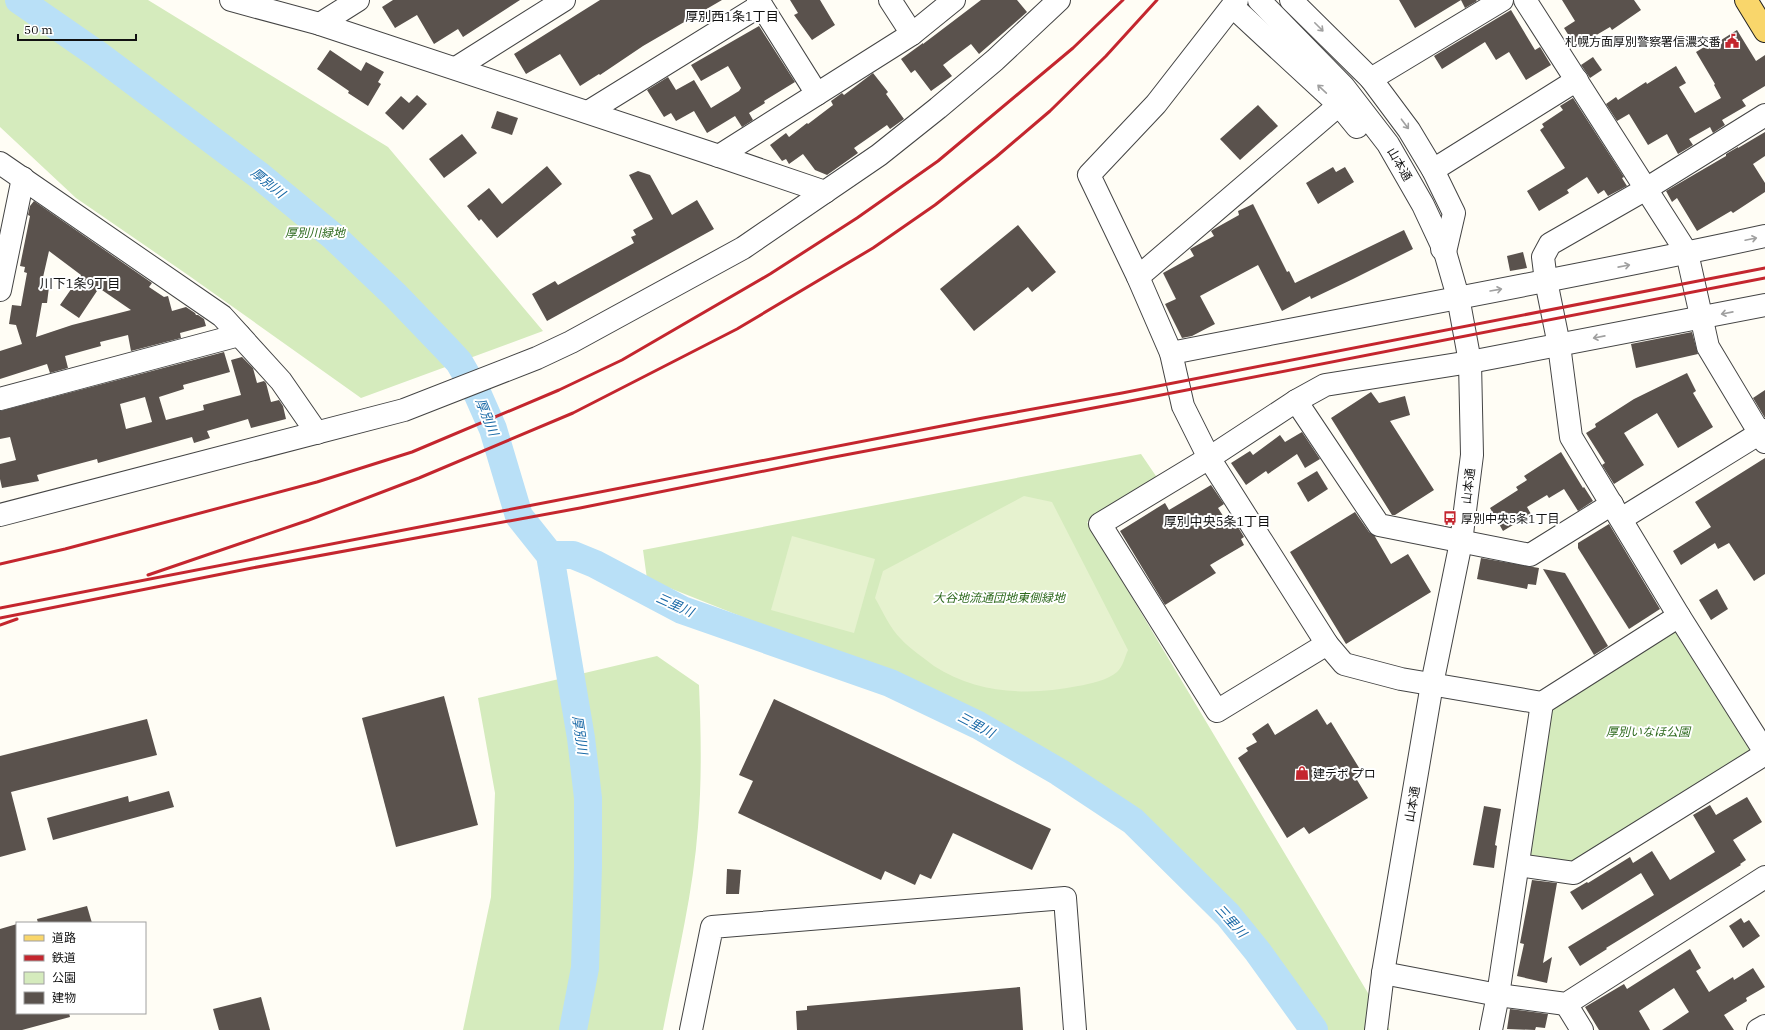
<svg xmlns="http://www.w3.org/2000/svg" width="1765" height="1030" font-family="'IBM Plex Serif','Noto Sans JP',serif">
<rect width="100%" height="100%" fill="#fffdf5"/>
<!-- green -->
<g fill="#d5ebbd">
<polygon points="0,0 148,0 388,147 543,331 361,398 188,275 76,198 0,127"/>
<polygon points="1141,454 1158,479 1087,522 1390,1030 1317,1030 1224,897 1143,816 1053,753 957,702 647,579 643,550"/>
<polygon points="1672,627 1751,751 1577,863 1531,855 1548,709"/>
<path d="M 657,656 L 699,685 C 701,732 702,780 698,827 C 693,895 676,963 663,1030 L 463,1030 L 491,897 L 495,793 L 478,698 Z"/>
</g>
<!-- pitch -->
<g fill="#e6f2cf">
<path d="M 1024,496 L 1052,502 L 1128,650 C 1125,656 1123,667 1117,672 C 1108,680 1090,684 1078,686 C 1030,696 977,694 934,666 C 924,658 910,649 901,639 C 890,628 883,612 875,598 L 883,571 Z"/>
<polygon points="792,536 875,559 854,633 771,610"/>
</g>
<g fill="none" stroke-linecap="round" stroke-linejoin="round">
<!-- river -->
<g stroke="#b9e0f7" stroke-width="28">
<polyline points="19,0 97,54 260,176 334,237 396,296 446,348 459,362 478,395 493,429 519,516 550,555 581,738 588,798 588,866 585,968 573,1030"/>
<polyline points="550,555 573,555 595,564 682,610 890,683 978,725 1059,772 1133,821 1228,915 1258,952 1314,1030"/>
</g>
</g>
<!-- building -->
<g fill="#5a524d" fill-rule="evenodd">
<polygon points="393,0 520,0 463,37 458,29 434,44 417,15 395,28 382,7"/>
<polygon points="600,0 722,0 643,46 600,75 599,74 580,86 560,54 526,74 514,54"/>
<polygon points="790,0 820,0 835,25 812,40 794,15 798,13"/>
<polygon points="981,0 1017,0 1027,12 979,54 971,44 943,65 952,76 931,91 915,70 911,73 901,59 923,43 923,44"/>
<polygon points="1399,0 1476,0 1477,1 1465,8 1461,0 1415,28"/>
<polygon points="1562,0 1634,0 1641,10 1612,30 1610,27 1576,47 1564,28 1575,21"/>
<polygon points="1511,10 1535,50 1540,47 1551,65 1526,80 1509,52 1496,60 1485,42 1442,69 1434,56"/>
<polygon points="759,26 795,82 764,101 765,103 749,113 753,120 742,127 735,116 707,133 694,111 676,121 671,113 664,117 647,90 668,77 676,90 694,80 711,108 739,91 741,88 728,66 701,81 691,65"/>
<polygon points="1737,30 1756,61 1765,55 1765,86 1742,100 1746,106 1722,120 1725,125 1713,133 1710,127 1689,139 1693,145 1678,154 1667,134 1648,145 1629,114 1617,121 1606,104 1616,97 1618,100 1646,82 1647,84 1676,66 1686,83 1679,87 1695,113 1721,98 1714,85 1715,84 1696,52 1716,40 1718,42"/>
<polygon points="330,50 361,71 366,62 384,72 378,82 381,84 368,106 348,93 349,91 317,69"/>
<polygon points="1593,57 1602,70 1590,78 1581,65"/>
<polygon points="873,73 888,92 886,94 904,119 890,129 887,125 854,148 858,153 827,175 815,170 803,154 789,164 786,159 782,161 770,145 786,133 789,137 807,123 808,124 833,105 831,101 842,93 844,95"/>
<polygon points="417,95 427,104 403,130 385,113 401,96 409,103"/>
<polygon points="1573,98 1624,177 1622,178 1627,186 1608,196 1604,190 1598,194 1587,177 1567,190 1569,193 1539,211 1527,191 1565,168 1540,130 1544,127 1542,124 1563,110 1560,106"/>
<polygon points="1258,105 1278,126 1240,160 1220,139"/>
<polygon points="497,111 518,118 512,135 491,128"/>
<polygon points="1765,132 1765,156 1753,164 1765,183 1765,192 1733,213 1731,211 1697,231 1677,198 1672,202 1666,191 1726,156 1726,154 1738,147 1738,148"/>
<polygon points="462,134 477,153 444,178 429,159"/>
<polygon points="547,166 562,184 497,238 481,219 479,221 467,206 489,188 502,204"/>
<polygon points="1333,167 1336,172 1345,167 1354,182 1318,204 1306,183"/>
<polygon points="638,171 650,175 672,215 697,200 714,229 547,321 532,294 555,281 558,285 634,243 631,237 636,235 633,230 653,219 629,175"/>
<path d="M 34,201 L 152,283 L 149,287 L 164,297 L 168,296 L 172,311 L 186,307 L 195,313 L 196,315 L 198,315 L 204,319 L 206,326 L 180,333 L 181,338 L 131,351 L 128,335 L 100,342 L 101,346 L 65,356 L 68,368 L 50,373 L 47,364 L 0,379 L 0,351 L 22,344 L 16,325 L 9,324 L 12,305 L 21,306 L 27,273 L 24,272 L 25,267 L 20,266 L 30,216 L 28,215 L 30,206 ZM 49,251 L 81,275 L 60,305 L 79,318 L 99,288 L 131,310 L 72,325 L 36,337 L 42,303 L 47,303 L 49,287 L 41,286 Z"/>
<polygon points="1253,204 1287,272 1289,271 1295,283 1404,230 1413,249 1353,279 1311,299 1310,296 1282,311 1258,265 1200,296 1215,324 1192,336 1182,338 1165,304 1176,299 1163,273 1194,256 1190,249 1214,236 1211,231 1214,229 1239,215 1238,211"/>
<polygon points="1018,225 1056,272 1032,292 1028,287 974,331 940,289"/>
<polygon points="1523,252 1527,268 1510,271 1507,256"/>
<polygon points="1692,332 1698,354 1636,368 1631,344"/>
<path d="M 224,352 L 230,372 L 183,385 L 184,389 L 159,397 L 166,420 L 204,410 L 203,405 L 241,395 L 231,360 L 242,357 L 253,368 L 257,383 L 264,381 L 266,383 L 271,402 L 279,400 L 283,406 L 286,419 L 251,428 L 248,419 L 207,431 L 210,438 L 194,443 L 192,437 L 98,463 L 97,459 L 37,475 L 39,481 L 2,488 L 0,479 L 0,464 L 16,460 L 10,437 L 0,439 L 0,411 ZM 145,397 L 152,422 L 126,429 L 120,404 Z"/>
<polygon points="1687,373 1696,391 1693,393 1713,427 1678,448 1657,413 1624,433 1644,465 1614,484 1602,465 1605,463 1586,433 1596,427 1595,424 1634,399"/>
<polygon points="1765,390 1765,418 1753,398"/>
<polygon points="1371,392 1379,403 1405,396 1410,415 1390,421 1434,490 1395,515 1392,515 1331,418"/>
<polygon points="1302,432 1320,459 1305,468 1297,454 1268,474 1266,471 1246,485 1231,463 1250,451 1253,455 1280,435 1285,442"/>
<polygon points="1561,452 1583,488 1584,487 1593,501 1578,511 1564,489 1549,498 1547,495 1527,507 1531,514 1503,531 1490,508 1518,490 1516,487 1527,480 1524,476"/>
<polygon points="1765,458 1765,574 1754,581 1729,543 1718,549 1715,543 1681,565 1673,551 1711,527 1695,502"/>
<polygon points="1317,471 1328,489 1308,502 1297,483"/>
<polygon points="1211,485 1224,504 1218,508 1229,525 1235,522 1244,537 1241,539 1244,545 1210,565 1216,573 1165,605 1120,531 1165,503 1169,510"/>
<polygon points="1355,512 1369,532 1374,535 1391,564 1408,554 1431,592 1346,644 1290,552"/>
<polygon points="1609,524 1660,609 1629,629 1578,548 1578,543"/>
<polygon points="1481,558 1539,568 1536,585 1528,584 1527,589 1477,579"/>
<polygon points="1543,569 1565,573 1608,646 1594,655"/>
<polygon points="1717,589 1728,609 1711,620 1699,600"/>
<polygon points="444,696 478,825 396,847 362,718"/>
<polygon points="774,699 1051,829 1032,870 953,833 931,879 920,874 915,885 885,871 881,880 738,813 753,781 739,775"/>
<polygon points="1317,709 1327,725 1331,722 1361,771 1354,775 1368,798 1309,834 1304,827 1287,838 1238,758 1248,751 1246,748 1257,742 1252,734 1268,723 1275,735"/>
<polygon points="147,719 157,755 11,792 26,850 0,857 0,756"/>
<polygon points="169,791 174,807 53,840 47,818 128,796 129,802"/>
<polygon points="1747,797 1762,822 1733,840 1746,860 1740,864 1741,865 1606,948 1607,949 1580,966 1568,947 1654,895 1641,873 1582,910 1570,892 1587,882 1588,883 1630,857 1633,863 1652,851 1670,880 1715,852 1693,815 1710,805 1716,815"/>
<polygon points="1484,806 1501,809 1495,845 1497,846 1494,868 1473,865"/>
<polygon points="727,869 741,870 739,894 726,894"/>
<polygon points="1532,880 1557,883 1543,963 1552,957 1547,983 1517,976 1524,944 1520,943"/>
<polygon points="87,906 92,923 38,923 37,919"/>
<polygon points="1741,918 1744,923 1749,920 1760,936 1743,948 1729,926"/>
<polygon points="17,924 17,1013 69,1013 70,1017 22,1030 0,1030 0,929"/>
<polygon points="1690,949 1701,968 1696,971 1709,992 1733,977 1734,980 1753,968 1765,987 1746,998 1747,1001 1724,1015 1734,1030 1662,1030 1689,1012 1674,988 1639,1011 1650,1030 1599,1030 1585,1007 1624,984 1627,989"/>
<polygon points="1020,987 1023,1030 797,1030 796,1011 807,1010 807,1006"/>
<polygon points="261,997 270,1030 219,1030 213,1009"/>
<polygon points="1510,1009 1548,1014 1545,1028 1536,1027 1535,1030 1507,1029"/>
</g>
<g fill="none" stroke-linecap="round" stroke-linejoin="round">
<defs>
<g id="minor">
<polyline points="231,0 320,24 719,156 825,192"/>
<polyline points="758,0 817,94"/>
<polyline points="890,0 912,34"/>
<polyline points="1237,0 1156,104 1089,175 1138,277 1171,353 1183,406 1209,458 1327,644 1344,664 1401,679 1542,703 1679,616"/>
<polyline points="1259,0 1344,87 1388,144 1423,205 1445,252 1458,297 1470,362 1472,455 1461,542 1432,684 1383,973 1376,1030"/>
<polyline points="1291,0 1371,79 1409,130 1433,170 1454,213 1445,252 1442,249"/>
<polyline points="1525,0 1687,253 1708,347 1765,442"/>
<polyline points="1233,7 1339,105 1357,127"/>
<polyline points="320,24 358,0"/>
<polyline points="456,68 564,0"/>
<polyline points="1371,79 1502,0"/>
<polyline points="588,112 761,5"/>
<polyline points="1765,115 1646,189 1550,244 1543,257 1546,281 1559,345 1571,437 1679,616 1765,752"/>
<polyline points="719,156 912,34 954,0"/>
<polyline points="0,163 222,316 281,381 317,433"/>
<polyline points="1433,170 1577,80"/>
<polyline points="1138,277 1339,105"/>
<polyline points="0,290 23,178"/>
<path d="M 1171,353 C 1369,314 1568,279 1765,236"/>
<polyline points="0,399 239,335"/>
<polyline points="1296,401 1379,525 1530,555 1612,504"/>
<polyline points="0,515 404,410 537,358 571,342 743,248 879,155 938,108 995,60 1059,0"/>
<polyline points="1621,519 1765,430"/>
<polyline points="1327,644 1217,711 1100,524 1209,458 1296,401 1325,385 1470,362 1765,305"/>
<polyline points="1518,865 1574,873 1765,754"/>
<polyline points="1383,973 1498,995 1566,1004 1765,877"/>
<polyline points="1566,1004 1582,1030"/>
<polyline points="691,1030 712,927 1065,898 1075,1030"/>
<polyline points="1491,1030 1498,995 1542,703"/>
<polyline points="1758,1030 1765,1026"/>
</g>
<polyline id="major" points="1746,0 1765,31"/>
</defs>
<!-- minor casing -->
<use href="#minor" stroke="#444" stroke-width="24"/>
<!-- major casing -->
<use href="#major" stroke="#222" stroke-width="24"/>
<!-- minor -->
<use href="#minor" stroke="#fff" stroke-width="22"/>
<!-- major -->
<use href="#major" stroke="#f9d66b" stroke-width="22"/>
<!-- rail -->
<g stroke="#c4262e" stroke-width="3">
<polyline points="0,564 65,549 317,482 412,452 559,390 622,360 770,274 857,218 938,161 1073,48 1123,0"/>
<polyline points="148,575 309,520 419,478 573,413 737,329 873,248 935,205 996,157 1050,111 1106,56 1157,0"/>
<polyline points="0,608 983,418 1122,393 1765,268"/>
<polyline points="0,618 252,568 580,508 829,458 1125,402 1765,278"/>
<polyline points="0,625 17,619"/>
</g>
</g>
<!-- one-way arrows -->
<defs><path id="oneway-shaft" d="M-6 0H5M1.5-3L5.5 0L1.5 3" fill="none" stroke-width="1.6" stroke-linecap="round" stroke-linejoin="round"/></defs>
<g stroke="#a0a0a0">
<use href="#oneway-shaft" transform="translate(1319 27) rotate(45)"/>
<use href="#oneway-shaft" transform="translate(1322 89) rotate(-137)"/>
<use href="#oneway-shaft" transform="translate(1405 124) rotate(53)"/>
<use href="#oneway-shaft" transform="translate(1751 239) rotate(-12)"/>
<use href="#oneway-shaft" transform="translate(1624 266) rotate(-11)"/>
<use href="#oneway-shaft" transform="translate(1496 290) rotate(-10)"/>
<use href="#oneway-shaft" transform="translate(1727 313) rotate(169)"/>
<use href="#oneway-shaft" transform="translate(1599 337) rotate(169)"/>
</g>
<!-- icons -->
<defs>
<symbol id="civic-bare" viewBox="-9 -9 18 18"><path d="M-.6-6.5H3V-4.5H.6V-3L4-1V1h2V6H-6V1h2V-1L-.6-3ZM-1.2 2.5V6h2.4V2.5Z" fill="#c4262e" stroke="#fff" stroke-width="2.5" paint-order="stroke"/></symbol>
<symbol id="bus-bare" viewBox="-9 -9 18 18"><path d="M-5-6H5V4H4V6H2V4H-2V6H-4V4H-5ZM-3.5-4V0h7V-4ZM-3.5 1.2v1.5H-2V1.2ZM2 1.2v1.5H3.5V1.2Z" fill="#c4262e" stroke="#fff" stroke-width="2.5" paint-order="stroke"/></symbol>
<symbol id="shop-bare" viewBox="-9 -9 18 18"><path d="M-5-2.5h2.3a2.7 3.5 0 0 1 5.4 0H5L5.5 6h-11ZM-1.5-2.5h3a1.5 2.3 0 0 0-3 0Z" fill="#c4262e" stroke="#fff" stroke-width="2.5" paint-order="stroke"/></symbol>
</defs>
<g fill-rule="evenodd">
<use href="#civic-bare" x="1722" y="31" width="20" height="20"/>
<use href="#bus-bare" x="1440" y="508" width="20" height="20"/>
<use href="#shop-bare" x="1292" y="763" width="20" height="20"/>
</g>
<g text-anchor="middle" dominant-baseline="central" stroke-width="4" stroke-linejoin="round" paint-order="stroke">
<!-- poi labels -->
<g font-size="12" fill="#111" stroke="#fff" text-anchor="start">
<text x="1721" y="41" text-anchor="end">札幌方面厚別警察署信濃交番</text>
<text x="1461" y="518">厚別中央5条1丁目</text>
<text x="1313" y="773">建デポ プロ</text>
</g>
<!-- street labels -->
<g font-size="12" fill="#111" stroke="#fff">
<text transform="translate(1400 164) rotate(60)">山本通</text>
<text transform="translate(1468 486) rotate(-83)">山本通</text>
<text transform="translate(1412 804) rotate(-80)">山本通</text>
</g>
<!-- park labels -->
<g font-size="12" font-style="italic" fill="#2f6b1f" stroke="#fff">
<text x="315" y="232">厚別川緑地</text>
<text x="999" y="597">大谷地流通団地東側緑地</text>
<text x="1648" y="731">厚別いなほ公園</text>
</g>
<!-- neighbourhood labels -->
<g font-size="13" fill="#111" stroke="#fff">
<text x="732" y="16">厚別西1条1丁目</text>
<text x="80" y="283">川下1条9丁目</text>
<text x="1217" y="521">厚別中央5条1丁目</text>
</g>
<!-- water labels -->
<g font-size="13" font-style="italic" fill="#1768a6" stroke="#fff">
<text transform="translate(268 183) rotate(39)">厚別川</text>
<text transform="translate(487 417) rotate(68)">厚別川</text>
<text transform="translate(675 605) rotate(24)">三里川</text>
<text transform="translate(976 725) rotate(28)">三里川</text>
<text transform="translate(580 735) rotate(82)">厚別川</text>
<text transform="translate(1231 921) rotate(48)">三里川</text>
</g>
</g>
<!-- legend -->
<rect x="16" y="922" width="130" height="92" fill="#ffffff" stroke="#a0a0a0"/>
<rect x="24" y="935" width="20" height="6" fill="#f9d66b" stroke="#a0a0a0"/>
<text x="52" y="942" font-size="12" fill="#111111">道路</text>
<rect x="24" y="955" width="20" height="6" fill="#c4262e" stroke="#a0a0a0"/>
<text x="52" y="962" font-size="12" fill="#111111">鉄道</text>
<rect x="24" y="972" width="20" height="12" fill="#d5ebbd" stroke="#a0a0a0"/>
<text x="52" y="982" font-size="12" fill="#111111">公園</text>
<rect x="24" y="992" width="20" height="12" fill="#5a524d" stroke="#a0a0a0"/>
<text x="52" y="1002" font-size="12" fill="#111111">建物</text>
<!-- scale -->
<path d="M18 34v6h118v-6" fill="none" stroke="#111111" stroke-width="2"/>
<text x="24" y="34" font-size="12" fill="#111111" stroke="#ffffff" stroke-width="3" paint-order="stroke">50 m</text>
</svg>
